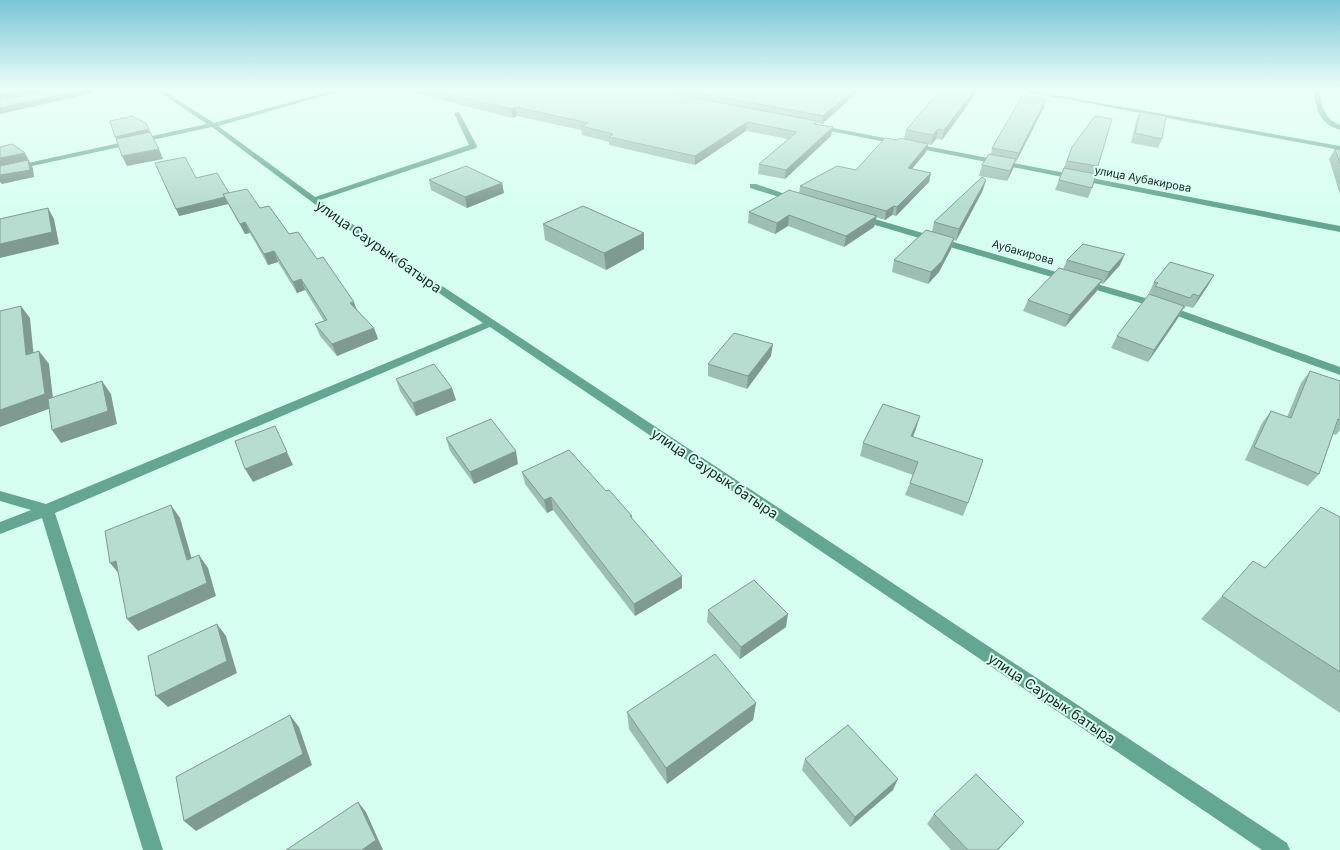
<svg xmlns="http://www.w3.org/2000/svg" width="1340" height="850" font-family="Inter,sans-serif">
<rect width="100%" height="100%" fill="#d7fff1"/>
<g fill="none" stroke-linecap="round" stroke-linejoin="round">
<!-- street -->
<g fill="#63a792" fill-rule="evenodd">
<polygon points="153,88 159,88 214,123 341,88 349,88 348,89 218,126 315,197 469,145 454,113 459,112 477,146 476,148 320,200 386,249 1287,843 1290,850 1262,850 490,327 55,513 163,850 143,850 42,518 0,534 0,522 31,510 0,501 0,491 46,504 483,323 380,253 212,127 0,173 0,169 207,124"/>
<polygon points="1006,88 1017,88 1340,146 1340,150"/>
<path d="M 1313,88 L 1319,88 C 1322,105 1323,118 1340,125 L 1340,130 C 1318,123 1316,108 1313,88 Z"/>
<polygon points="817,125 1340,226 1340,232 815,128 815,126"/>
<polygon points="750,184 756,184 800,199 793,201 750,188"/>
<polygon points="861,215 1152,300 1340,367 1340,375 1144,304 858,220 857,218"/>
</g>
</g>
<!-- wall -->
<g fill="#9dbeb2">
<polygon points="410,88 863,88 822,124 817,123 816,124 831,136 785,179 758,174 759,164 788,139 746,131 695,165 609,145 609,142 582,135 581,130 517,116 513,118 411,92"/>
<polygon points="977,92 942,140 936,139 931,145 927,144 926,152 912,169 931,173 929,182 896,216 892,215 885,220 876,217 874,227 844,247 788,226 775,234 748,223 749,212 799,193 800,186 856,170 898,140 904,139 906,130"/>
<polygon points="1044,107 1016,162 1015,161 1013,169 1007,181 979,176 982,165 991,154 992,148"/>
<polygon points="1140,112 1162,139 1158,148 1131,143 1136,121"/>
<polygon points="1072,147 1098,166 1095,174 1092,188 1088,198 1055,190"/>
<polygon points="1335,149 1340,150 1340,194 1329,159"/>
<polygon points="196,178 260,208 317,259 358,311 374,328 378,339 337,356 320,336 315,324 324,321 305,290 297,293 278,262 268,265 250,233 245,234 228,204 179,216"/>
<polygon points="429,180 502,183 504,193 467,208 431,190"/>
<polygon points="983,190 956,241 954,240 951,249 939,272 928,284 892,272 894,260 932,232 934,222"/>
<polygon points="543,224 644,233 644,249 606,270 545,240"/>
<polygon points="1067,260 1120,265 1103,284 1100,283 1096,292 1065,327 1023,311 1028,300 1063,269"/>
<polygon points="1214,275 1207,287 1193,308 1186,306 1184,309 1183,309 1178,318 1148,362 1111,348 1117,336 1151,295 1149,293 1154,282"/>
<polygon points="771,356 747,389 708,376 708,364"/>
<polygon points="1310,371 1340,381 1340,430 1336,435 1333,434 1319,474 1308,486 1245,460 1262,423 1271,411 1287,417 1301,383"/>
<polygon points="396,379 456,400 416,416 400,391"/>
<polygon points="916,429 913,437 968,503 963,516 905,495 913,475 860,456 863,443"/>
<polygon points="446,438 518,464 474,484 450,451"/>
<polygon points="522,472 606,491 632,516 632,518 682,588 635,616 553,510 547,513 525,484"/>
<polygon points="1340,517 1340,713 1201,619 1222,596"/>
<polygon points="708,610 786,627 740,659 707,622"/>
<polygon points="756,703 753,720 667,784 629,729 627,712"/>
<polygon points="805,759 893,790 850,827 802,770"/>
<polygon points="934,814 1015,832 998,850 951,850 927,824"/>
</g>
<!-- shaded-wall -->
<g fill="#7f9b91">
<polygon points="28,88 59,88 0,99 0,93"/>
<polygon points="88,88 90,88 93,93 0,114 0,108"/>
<polygon points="855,88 863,88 822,124 823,116"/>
<polygon points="976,88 978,88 977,92 942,140 944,130"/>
<polygon points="1046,99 1044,107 1016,162 1019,153"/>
<polygon points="516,107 517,116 513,118 511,109"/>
<polygon points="747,122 746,131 695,165 695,156"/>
<polygon points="833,127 831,136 785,179 786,170"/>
<polygon points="149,129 151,134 118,141 115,137"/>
<polygon points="938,129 936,139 931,145 933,135"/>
<polygon points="928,144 926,152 906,176 908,168"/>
<polygon points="159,149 163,159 127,166 122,156"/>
<polygon points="25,153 33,168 34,177 2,184 0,182 0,158"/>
<polygon points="1016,159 1013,169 1007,181 1010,171"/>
<polygon points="931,173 929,182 896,216 897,207"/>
<polygon points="986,180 983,190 956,241 959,229"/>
<polygon points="502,183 504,193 467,208 465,197"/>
<polygon points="225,197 228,204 179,216 176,209"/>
<polygon points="894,206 892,215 885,220 886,211"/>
<polygon points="48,208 54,219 59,244 0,258 0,244"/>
<polygon points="789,215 788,226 775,234 777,223"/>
<polygon points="877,216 874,227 844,247 846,236"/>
<polygon points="245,222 250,233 245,234 240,224"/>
<polygon points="644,233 644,249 606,270 604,253"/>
<polygon points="954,238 951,249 939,272 928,284 931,272"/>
<polygon points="274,251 278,262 268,265 264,254"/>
<polygon points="1125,254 1120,265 1103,284 1109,272"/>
<polygon points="1214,275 1207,287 1193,308 1199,296"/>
<polygon points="301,279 305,290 297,293 293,282"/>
<polygon points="1102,280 1096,292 1065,327 1070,315"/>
<polygon points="354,302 358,313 350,303"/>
<polygon points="21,306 30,318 35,368 26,355"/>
<polygon points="1184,306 1178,318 1148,362 1154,350"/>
<polygon points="374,328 378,339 337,356 332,344"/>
<polygon points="773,344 771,356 747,389 748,376"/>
<polygon points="39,351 49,364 54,407 0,427 0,410"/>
<polygon points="102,381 111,394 117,424 61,443 52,430"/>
<polygon points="452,388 456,400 416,416 413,403"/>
<polygon points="920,416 916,429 907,449 911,436"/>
<polygon points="275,426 293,465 253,482 245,469"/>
<polygon points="516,451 518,464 474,484 470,472"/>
<polygon points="551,497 553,510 547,513 544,500"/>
<polygon points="171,505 180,518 196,573 187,560"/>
<polygon points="199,555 208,568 216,596 138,631 127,619"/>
<polygon points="116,561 121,576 110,563"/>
<polygon points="682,576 682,588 635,616 634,604"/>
<polygon points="788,614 786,627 740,659 741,647"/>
<polygon points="217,624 226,636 237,673 168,707 156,696"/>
<polygon points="756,703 753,720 667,784 666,768"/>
<polygon points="290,715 299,727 312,765 196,831 184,821"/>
<polygon points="898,779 893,790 850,827 855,817"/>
<polygon points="358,802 366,812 383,850 362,850"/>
<polygon points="1024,822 998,850 997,850"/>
</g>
<!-- building -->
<g fill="#b6ddcf" stroke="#7f9b91">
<polygon points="0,88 28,88 0,93"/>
<polygon points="59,88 88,88 0,108 0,100"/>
<polygon points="422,88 642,88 817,121 814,124 833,127 786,170 759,164 797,132 747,122 695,156 609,137 613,134 581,126 588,123 516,107 511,109"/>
<polygon points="673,88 855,88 823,116"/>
<polygon points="942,88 976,88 944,130 938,129 933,135 906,130"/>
<polygon points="1023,95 1046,99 1019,153 992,148"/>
<polygon points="1140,112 1166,116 1162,139 1135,133"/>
<polygon points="132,116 146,123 149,129 115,137 110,121"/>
<polygon points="1095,116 1112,119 1098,166 1067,161 1072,147"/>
<polygon points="150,132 159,149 122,156 116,139"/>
<polygon points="885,138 898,140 900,138 928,144 908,168 931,173 897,207 894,206 886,211 800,186 837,166 856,170"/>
<polygon points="12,144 25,153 0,158 0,147"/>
<polygon points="1335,149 1340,150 1340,164"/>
<polygon points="989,154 1016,159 1010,171 982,165"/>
<polygon points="185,157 196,178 217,173 229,193 223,194 225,197 176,209 155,163"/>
<polygon points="28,160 30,170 0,175 0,166"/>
<polygon points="466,166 502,183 465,197 429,180"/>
<polygon points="1064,168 1096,174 1092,188 1059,180"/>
<polygon points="982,177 986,180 959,229 934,222"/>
<polygon points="247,189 260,208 269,206 289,234 298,232 317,259 323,257 354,302 350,303 374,328 332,344 315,324 327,320 301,279 293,282 274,251 264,254 245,222 240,224 223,194"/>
<polygon points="789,190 877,216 846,236 789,215 777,223 749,212"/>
<polygon points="583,206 644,233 604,253 543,224"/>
<polygon points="48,208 52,232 0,244 0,219"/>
<polygon points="926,230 954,238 942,261 931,272 894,260"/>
<polygon points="1083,244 1125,254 1109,272 1067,260"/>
<polygon points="1170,262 1214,275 1199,296 1193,294 1190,298 1155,286 1158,283 1154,282"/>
<polygon points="1059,268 1102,280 1070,315 1028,300"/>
<polygon points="1149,294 1184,306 1154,350 1117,336"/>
<polygon points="21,306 26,355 39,351 45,394 0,410 0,311"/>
<polygon points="734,333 773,344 748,376 708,364"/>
<polygon points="434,364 452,388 413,403 396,379"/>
<polygon points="1310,371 1340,381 1340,420 1338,419 1319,474 1254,447 1271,411 1291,418"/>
<polygon points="102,381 108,411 52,430 48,399"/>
<polygon points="883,404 920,416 911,436 983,460 968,503 910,483 918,462 863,443"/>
<polygon points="491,419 516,451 470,472 446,438"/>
<polygon points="275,426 287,452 245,469 235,441"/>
<polygon points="569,450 606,491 609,490 632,516 630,516 682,576 634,604 551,497 544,500 522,472"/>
<polygon points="171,505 187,560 199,555 207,583 127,619 116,561 110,563 105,531"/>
<polygon points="1321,507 1340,517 1340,672 1222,596 1253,561 1265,568"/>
<polygon points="754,580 788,614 741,647 708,610"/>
<polygon points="217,624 227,661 156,696 148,656"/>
<polygon points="715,654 756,703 666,768 627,712"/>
<polygon points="290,715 303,754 184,821 176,777"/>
<polygon points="848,725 898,779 855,817 805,759"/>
<polygon points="976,774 1024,822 997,850 968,850 934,814"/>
<polygon points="358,802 376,840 362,850 286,850"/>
</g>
<!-- sky -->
<linearGradient id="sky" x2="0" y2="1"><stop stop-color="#79c5d8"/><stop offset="0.43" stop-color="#edfff9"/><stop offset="1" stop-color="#edfff9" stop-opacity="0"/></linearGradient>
<rect width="1340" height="207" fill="url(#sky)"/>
<g text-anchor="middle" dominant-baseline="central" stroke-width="4" stroke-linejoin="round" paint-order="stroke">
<!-- far-street labels -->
<g font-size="11" fill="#1a2a25" stroke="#d7fff1">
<text transform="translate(1143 179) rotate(11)">улица Аубакирова</text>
<text transform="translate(1023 252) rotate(16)">Аубакирова</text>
</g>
<!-- street labels -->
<g font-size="14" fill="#1a2a25" stroke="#d7fff1">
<text transform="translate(379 246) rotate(35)">улица Саурык батыра</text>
<text transform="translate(715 473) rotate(34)">улица Саурык батыра</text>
<text transform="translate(1052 698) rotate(34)">улица Саурык батыра</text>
</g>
</g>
</svg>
